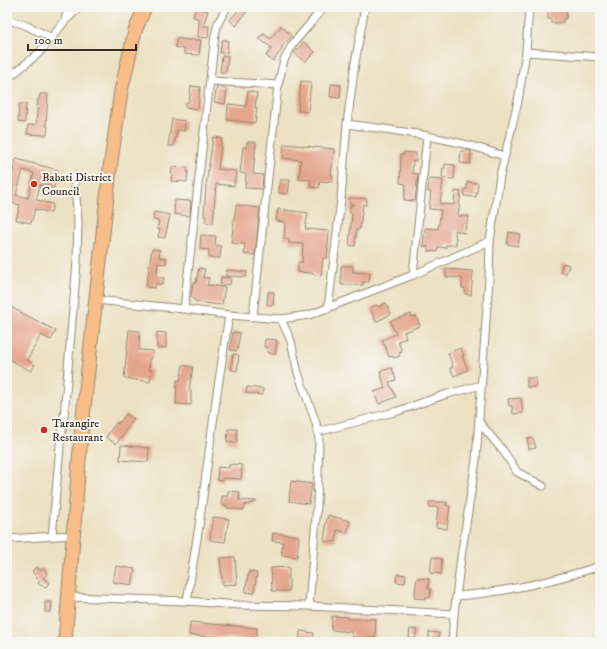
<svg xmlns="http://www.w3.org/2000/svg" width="607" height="649" font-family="'IM FELL DW Pica',serif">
<rect width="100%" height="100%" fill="#f6f6f2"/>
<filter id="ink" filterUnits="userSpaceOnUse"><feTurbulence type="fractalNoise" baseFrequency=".025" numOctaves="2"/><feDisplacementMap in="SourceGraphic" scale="8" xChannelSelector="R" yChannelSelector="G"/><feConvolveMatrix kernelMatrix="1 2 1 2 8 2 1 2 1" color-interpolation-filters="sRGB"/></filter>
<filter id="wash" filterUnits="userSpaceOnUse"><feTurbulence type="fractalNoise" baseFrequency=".012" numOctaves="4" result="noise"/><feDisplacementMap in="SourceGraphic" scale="16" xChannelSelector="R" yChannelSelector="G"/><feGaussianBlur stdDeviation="0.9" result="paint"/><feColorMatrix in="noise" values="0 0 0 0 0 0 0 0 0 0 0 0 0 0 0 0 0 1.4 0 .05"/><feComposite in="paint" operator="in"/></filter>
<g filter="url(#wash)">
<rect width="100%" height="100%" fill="#ece1c2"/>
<g id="blocks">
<!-- building -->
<g fill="#e5a58d" fill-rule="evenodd">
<polygon points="196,7 208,11 203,26 209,26 208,38 198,37 199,19 193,17"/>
<polygon points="241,7 250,7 236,26 230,20"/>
<polygon points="552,7 567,7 566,19 563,19 563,23 551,23 551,19 548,19 548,10 552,11"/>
<polygon points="281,26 292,36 281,47 283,48 273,61 266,56 272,48 258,38 264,34 270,39"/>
<polygon points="177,38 186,40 201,40 199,55 184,54 184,49 175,47"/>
<polygon points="222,40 228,40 227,53 220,53"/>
<polygon points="304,42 315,52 305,62 294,53"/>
<polygon points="222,56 228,56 226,72 220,72"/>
<polygon points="301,81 311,82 308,112 298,111"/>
<polygon points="331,84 341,85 340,98 330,97"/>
<polygon points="191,86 200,87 198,109 185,107 186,102 189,102"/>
<polygon points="217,87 227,89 225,104 214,102"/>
<polygon points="248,91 257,93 255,108 257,108 255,123 227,120 228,104 246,106"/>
<polygon points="40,94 48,94 46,126 48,126 47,135 27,134 28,125 36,125 38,99 39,99"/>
<polygon points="19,104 26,104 25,123 18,122"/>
<polygon points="172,119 185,121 184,131 177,130 174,146 168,146"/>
<polygon points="213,137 222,138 218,169 236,171 234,186 216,184 213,224 205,222 206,216 204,216 206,186"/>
<polygon points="247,142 256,142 253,174 263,175 262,189 245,188 246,174 240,173 243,147 247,147"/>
<polygon points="284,144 334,149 331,175 333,175 332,182 320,181 319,188 310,187 311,180 299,179 301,160 283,158"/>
<polygon points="461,151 471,151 470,164 460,163"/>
<polygon points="404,152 416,153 416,161 413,161 412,173 418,174 415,201 404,200 406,184 400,183 401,154 404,155"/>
<path d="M 16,159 L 58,170 L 54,188 L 40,185 L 36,200 L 53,204 L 51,213 L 35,209 L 31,223 L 16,220 L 20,205 L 7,202 L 7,194 ZM 23,170 L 34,173 L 28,198 L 16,195 Z"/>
<polygon points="445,164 455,165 454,179 442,178 443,168 445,168"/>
<polygon points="172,167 188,168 187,182 171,181"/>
<polygon points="429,179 443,180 440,204 454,205 455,191 461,192 458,216 469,216 464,233 455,230 456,245 446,245 446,248 438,247 437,252 428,251 428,247 423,246 425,228 438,229 441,210 429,209 431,192 428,192"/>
<polygon points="280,180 290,180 288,194 279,193"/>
<polygon points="467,182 478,183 476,197 464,196 464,189 467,189"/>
<polygon points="350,198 367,199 366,205 363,204 360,229 357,229 355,246 349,245 352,213 350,213 350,205 353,206 353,204 349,203"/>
<polygon points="175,200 191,201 190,216 174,214"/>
<polygon points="236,205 260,208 255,255 244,254 245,244 231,243"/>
<polygon points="278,209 308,213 305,229 329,231 327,258 323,258 321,276 314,275 314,274 311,273 298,272 298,262 302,263 303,244 289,243 289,239 284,239 285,222 276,221"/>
<polygon points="154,212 170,215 165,238 158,237 160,229 157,229 159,221 153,220"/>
<polygon points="509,232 520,234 518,246 507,244"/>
<polygon points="201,235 216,236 215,245 221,246 220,258 209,258 209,250 200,249"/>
<polygon points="152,249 160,250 159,257 166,258 166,264 158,263 157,276 164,278 162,285 156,283 155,288 146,287"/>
<polygon points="563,263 569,265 566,274 560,272"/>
<polygon points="341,266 353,266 353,272 370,273 369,282 363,282 363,285 341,285"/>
<polygon points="199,268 205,269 203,277 209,278 207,285 225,287 222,305 196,302 191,296 193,283 196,283"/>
<polygon points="446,269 473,271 471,295 465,294 465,288 462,288 462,278 446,277"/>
<polygon points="227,270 247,272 246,277 226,276"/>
<polygon points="221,277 231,278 230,285 220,284"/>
<polygon points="268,292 274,292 273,305 267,305"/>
<polygon points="386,303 391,314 376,322 370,308 377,305 378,307"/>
<polygon points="11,307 56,331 51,340 41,335 27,360 35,365 31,371 7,358 7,315"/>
<polygon points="411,314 412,317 416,316 420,326 404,332 406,338 398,341 402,352 399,353 400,356 394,358 393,356 389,357 385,345 384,345 382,340 396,334 390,321"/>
<polygon points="129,330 140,331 139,350 153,351 152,358 150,358 149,370 152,370 150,382 124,378"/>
<polygon points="157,332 166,333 166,348 157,348"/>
<polygon points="233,332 240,333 237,351 230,350"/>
<polygon points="265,339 277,340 275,355 267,352 268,347 264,347"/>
<polygon points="461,348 464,356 462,356 468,370 454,376 450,368 453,367 448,353"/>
<polygon points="233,354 239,355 237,371 231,370"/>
<polygon points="183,365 193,367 189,390 191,390 191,405 176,404 177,380 180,381"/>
<polygon points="392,368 396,380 389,382 396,397 379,404 374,392 385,388 380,371"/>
<rect x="527" y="378" width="9" height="9"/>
<polygon points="247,387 263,389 262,395 246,393"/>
<polygon points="521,398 523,413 513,414 512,406 509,406 508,399"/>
<polygon points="126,414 134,419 116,444 106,437 116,423 119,423"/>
<polygon points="228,429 237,429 237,443 227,442"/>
<polygon points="533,438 536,448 529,449 527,439"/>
<polygon points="121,445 149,448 148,462 120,460"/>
<polygon points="232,464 242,465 241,479 223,478 223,481 217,480 218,467 229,468 229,465 231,465"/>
<polygon points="291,481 312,484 309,504 289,501"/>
<polygon points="228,491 240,492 239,500 256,501 256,502 245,505 244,510 227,508 227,506 221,505 222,496 228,496"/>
<polygon points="429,502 447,502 446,505 450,506 447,529 436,527 438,507 429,507"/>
<polygon points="328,515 350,521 347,533 337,530 336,542 324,541 326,527 325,527"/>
<polygon points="213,517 229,519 225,542 210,540"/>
<polygon points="273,533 299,536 297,557 281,555 283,542 272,541"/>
<polygon points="235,557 237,584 223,585 220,558"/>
<polygon points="432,557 442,559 441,574 430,573"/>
<polygon points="116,566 135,569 132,585 113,582"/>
<polygon points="36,567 40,570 44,568 47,574 43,578 49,583 45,588 38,583 40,580 39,581 32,571"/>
<polygon points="289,567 289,591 272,591 271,568"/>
<polygon points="249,571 257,573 254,593 245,592"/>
<polygon points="397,574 406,575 405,583 396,582"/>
<polygon points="417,578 429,579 428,589 431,589 430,598 425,597 425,599 414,598"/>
<polygon points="45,602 52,602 51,612 45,612"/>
<polygon points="332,616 348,617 348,619 376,619 375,638 352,637 352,632 331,630"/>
<polygon points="190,622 257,628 256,640 189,635"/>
<polygon points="410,629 417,630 415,639 409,638"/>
<polygon points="300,631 314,633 313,642 299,642"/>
<polygon points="429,632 439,633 438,642 429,642"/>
</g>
</g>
</g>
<g filter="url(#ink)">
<use href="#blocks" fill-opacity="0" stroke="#948670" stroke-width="1"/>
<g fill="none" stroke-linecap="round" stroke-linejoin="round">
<defs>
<g id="street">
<polyline points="65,20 68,7"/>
<polyline points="7,23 11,21 23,24 52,38"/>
<polyline points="526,52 600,57"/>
<polyline points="7,79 39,53 65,21 80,7"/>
<polyline points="211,81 278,85"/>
<path d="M 347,124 C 401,131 453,138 504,156"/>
<polyline points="413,275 427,136"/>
<polyline points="96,300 184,309 229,315 281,319 309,315 413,275 490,241"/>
<polyline points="184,309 215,35 218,23 227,7"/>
<polyline points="328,309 341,199 347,124 355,63 365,7"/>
<polyline points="253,316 278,85 284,60 292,45 324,7"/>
<polyline points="281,319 291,341 298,373 316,423 319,440 317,505 309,606"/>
<polyline points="479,422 504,452 517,472 543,486"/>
<polyline points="317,432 398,411 447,394 482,385"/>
<polyline points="52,537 60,446 64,416 77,262 78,220 74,176"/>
<polyline points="7,539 73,535"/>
<path d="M 457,596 C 506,592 554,581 600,566"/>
<polyline points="68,597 187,601 238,605 309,606 454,614"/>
<polyline points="187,601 199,526 217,393 229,315"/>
<polyline points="452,642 454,614 461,557 476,460 489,279 490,241 500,176 518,101 526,52 529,7"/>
</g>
<polyline id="highway" points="65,642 81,435 110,169 121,91 135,31 145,7"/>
</defs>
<!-- street casing -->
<use href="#street" stroke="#948670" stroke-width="9"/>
<!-- highway casing -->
<use href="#highway" stroke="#948670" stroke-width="15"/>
<!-- street -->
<use href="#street" stroke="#fff" stroke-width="7"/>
<!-- highway -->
<use href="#highway" stroke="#f8bd88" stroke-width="13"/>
</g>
</g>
<!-- markers -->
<g fill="#c8321e" stroke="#f6f6f2" stroke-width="1.5">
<circle cx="34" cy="184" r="4"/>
<circle cx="44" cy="430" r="4"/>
</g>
<g text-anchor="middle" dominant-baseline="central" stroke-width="4" stroke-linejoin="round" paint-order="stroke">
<!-- poi labels -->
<g font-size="12" fill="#3b2a1e" stroke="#f6f6f2" text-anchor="start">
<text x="42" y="177">Babati District<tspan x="42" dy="14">Council</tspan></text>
<text x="52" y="423">Tarangire<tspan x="52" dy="14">Restaurant</tspan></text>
</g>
</g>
<!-- margin -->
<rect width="607" height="649" fill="none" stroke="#f6f6f2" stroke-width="24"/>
<!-- scale -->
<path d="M28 44v6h108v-6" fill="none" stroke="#3b2a1e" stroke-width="2"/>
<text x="34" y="44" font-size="12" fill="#3b2a1e" stroke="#f6f6f2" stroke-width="3" paint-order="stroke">100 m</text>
</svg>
